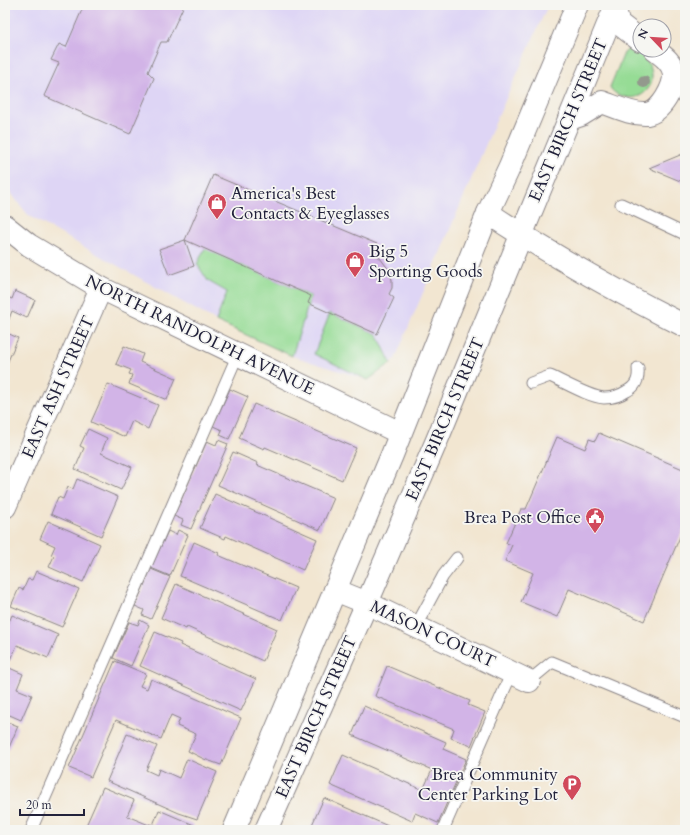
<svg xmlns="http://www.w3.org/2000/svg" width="690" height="835" font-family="Cardo,serif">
<rect width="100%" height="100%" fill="#f6f6f2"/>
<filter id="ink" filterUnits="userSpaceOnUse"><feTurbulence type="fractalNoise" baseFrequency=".025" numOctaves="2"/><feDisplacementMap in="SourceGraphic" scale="8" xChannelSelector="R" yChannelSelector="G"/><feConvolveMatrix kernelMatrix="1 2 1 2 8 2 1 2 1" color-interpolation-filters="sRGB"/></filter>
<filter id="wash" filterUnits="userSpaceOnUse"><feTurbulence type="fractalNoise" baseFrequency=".012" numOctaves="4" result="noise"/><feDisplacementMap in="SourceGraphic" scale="16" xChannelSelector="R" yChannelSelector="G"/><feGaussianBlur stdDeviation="0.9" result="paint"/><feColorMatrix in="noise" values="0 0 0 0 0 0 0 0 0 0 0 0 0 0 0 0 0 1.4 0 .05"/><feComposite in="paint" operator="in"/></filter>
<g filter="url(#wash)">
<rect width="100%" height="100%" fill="#f2e6d1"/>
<!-- built -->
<polygon fill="#ded5f5" points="5,5 548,5 492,130 395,359 368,380 292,356 216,321 29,216 5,186"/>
<!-- green -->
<g fill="#96dc95" stroke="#5c7f68">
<path d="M 629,49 C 635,51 641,54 645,59 C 661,76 648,102 625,97 C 618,95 613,93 610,87 L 624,53 Z"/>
<polygon points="205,248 311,296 292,356 216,321 227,292 208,281 197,264"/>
<polygon points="330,313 377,334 391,363 368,380 314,354"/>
</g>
<g id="blocks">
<!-- building -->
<g fill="#d2b4e7">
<polygon points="84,5 184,5 167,42 161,42 148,72 154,78 130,134 44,96 59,63 51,60 59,44 66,47"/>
<polygon points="685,153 685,183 649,168"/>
<polygon points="213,175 377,244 371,252 380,258 389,270 392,280 392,288 389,294 394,298 377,334 308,303 311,296 185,240 194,266 169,275 159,249 185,240"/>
<polygon points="15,291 35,300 27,318 12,311 7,324 5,323 5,296 12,299"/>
<polygon points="5,332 18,338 5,368"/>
<polygon points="124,346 143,354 140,362 176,378 167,400 129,384 132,375 129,374 131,370 116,364"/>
<polygon points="108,384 158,405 148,429 132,421 125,437 91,422"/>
<polygon points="230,389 248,397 229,439 220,435 222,430 213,426"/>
<polygon points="254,404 356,448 342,480 265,447 264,449 239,438"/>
<polygon points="88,429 107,438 101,453 132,467 121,490 75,469 84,448 80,446"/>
<polygon points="599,433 685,470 685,525 644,621 569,589 557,617 521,602 533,573 505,561 512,545 506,543 521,509 526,509 557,437 585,449 589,439 595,441"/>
<polygon points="218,440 228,444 191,529 181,525 183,520 174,516 207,441 216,445"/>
<polygon points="233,452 258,463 257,465 334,498 320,530 218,485"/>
<polygon points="77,479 118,497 101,536 51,514 58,497 63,499 68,487 73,489"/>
<polygon points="215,494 317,539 303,570 226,536 225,539 200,528"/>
<polygon points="48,521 100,544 83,582 49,567 54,556 51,555 55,546 40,539"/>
<polygon points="178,530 188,535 170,576 151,568 168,531 176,535"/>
<polygon points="194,542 219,553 218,555 296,588 282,620 180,576"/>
<polygon points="151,569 170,577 151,619 142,615 144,610 135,606"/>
<polygon points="36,571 79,589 62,627 11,606 19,588 23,590 28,579 32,580"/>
<polygon points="176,584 277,629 263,661 187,627 186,629 161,618"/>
<polygon points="12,615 58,635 48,658 17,645 11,660 5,658 5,632"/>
<polygon points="140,620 149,625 131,666 113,658 129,622 138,625"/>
<polygon points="155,632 181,643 180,645 256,679 241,711 140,666"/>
<polygon points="115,661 146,674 140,686 147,689 151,679 241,718 221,765 204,759 188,751 196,734 177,726 180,719 171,715 161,739 116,720 91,777 69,768"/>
<polygon points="5,666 23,674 17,689 32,695 21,720 5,713"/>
<polygon points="387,666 470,701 468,705 485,712 471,746 451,738 454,729 375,696"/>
<polygon points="364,706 446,742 443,749 466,759 438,823 415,813 412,821 330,785 343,755 423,790 432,770 352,735"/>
<polygon points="5,721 18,726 8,750 5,749"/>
<polygon points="127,734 157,746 146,770 157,775 159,769 179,778 187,759 217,772 197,819 179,813 107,781"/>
<polygon points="103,787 134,800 127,816 149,825 149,824 153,825 159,810 194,825 192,830 84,830"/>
<polygon points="324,798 397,830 317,830 311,827"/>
</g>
</g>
</g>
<g filter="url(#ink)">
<use href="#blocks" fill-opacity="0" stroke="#8a8486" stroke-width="1"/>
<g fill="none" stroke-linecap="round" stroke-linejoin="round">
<defs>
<g id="service">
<polyline points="621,204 685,234"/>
<path d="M 531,383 L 550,376 C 564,382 589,397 604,398 C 612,398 621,395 627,391 C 637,386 639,378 638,368"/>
<polyline points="416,626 443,576 457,558"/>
<polyline points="529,681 552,662 685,717"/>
<polyline points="31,830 238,354"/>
<polyline points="443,830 512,672"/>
</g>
<g id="minor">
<polyline points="615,7 618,23 640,40"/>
<path d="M 569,119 L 581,115 L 602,102 C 616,107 632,115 647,114 C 661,112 675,87 674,73 C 672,62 663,56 655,50"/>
<polyline points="5,226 29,245 101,288 400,433"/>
<polyline points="5,507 101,288"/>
<polyline points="335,590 367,603 529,681"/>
</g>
<g id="tertiary">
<path d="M 488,213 C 551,255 618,292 685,326"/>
<polyline points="234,830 392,455 488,213 510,166 577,5"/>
<polyline points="266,830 367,603 437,440 616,5"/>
</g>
</defs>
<!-- service casing -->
<use href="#service" stroke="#8a8486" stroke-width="13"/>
<!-- minor casing -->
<use href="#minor" stroke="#8a8486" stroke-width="24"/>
<!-- tertiary casing -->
<use href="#tertiary" stroke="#8a8486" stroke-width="24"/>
<!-- service -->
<use href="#service" stroke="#fff" stroke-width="11"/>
<!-- minor -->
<use href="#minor" stroke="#fff" stroke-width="22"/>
<!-- tertiary -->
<use href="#tertiary" stroke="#fff" stroke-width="22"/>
</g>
<!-- trees -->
<circle fill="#93998d" cx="644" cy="82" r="6"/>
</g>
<!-- icons -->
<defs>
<symbol id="shop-pin" viewBox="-11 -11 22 30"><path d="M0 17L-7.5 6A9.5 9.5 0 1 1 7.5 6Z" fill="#d1495b" stroke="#f6f6f2"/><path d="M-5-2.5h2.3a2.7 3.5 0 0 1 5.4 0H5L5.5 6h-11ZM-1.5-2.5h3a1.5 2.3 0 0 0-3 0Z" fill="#fff"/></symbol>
<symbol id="civic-pin" viewBox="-11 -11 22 30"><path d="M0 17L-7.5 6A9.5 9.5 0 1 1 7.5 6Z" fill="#d1495b" stroke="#f6f6f2"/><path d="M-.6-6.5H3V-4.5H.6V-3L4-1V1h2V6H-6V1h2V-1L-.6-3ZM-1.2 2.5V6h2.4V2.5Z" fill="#fff"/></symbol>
<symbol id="parking-pin" viewBox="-11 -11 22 30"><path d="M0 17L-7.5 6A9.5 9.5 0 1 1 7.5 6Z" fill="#d1495b" stroke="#f6f6f2"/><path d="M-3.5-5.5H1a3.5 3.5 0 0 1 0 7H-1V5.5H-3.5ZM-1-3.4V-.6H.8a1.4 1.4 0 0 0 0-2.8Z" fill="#fff"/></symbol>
</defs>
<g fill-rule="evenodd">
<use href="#shop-pin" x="206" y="192" width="22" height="30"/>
<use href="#shop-pin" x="344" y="250" width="22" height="30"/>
<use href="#civic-pin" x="584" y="506" width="22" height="30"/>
<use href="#parking-pin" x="561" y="773" width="22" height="30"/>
</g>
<g text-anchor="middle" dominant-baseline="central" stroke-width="3.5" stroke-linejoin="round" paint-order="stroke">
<!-- street labels -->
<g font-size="17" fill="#22223b" stroke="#f6f6f2">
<text transform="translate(568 120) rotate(-67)">EAST BIRCH STREET</text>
<text transform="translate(200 335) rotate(26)">NORTH RANDOLPH AVENUE</text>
<text transform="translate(58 387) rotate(-66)">EAST ASH STREET</text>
<text transform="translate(445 419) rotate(-67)">EAST BIRCH STREET</text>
<text transform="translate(433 634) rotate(25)">MASON COURT</text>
<text transform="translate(316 717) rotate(-66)">EAST BIRCH STREET</text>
</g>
<!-- poi labels -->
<g font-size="17" fill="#22223b" stroke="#f6f6f2" text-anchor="start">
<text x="231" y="193">America's Best<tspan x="231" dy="20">Contacts &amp; Eyeglasses</tspan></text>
<text x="369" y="251">Big 5<tspan x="369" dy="20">Sporting Goods</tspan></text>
<text x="581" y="517" text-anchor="end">Brea Post Office</text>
<text x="558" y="774" text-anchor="end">Brea Community<tspan x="558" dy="20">Center Parking Lot</tspan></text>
</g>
</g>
<!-- margin -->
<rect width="690" height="835" fill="none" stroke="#f6f6f2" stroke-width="20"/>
<!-- north arrow -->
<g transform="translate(652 38) rotate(295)"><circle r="19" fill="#f6f6f2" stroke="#a1a1a9"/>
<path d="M0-3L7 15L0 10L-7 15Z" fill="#d1495b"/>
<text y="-6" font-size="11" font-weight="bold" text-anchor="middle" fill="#22223b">N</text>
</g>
<!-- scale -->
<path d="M20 809v6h64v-6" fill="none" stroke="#22223b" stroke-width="2"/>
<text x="26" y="809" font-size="12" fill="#22223b" stroke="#f6f6f2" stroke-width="3" paint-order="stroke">20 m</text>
</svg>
